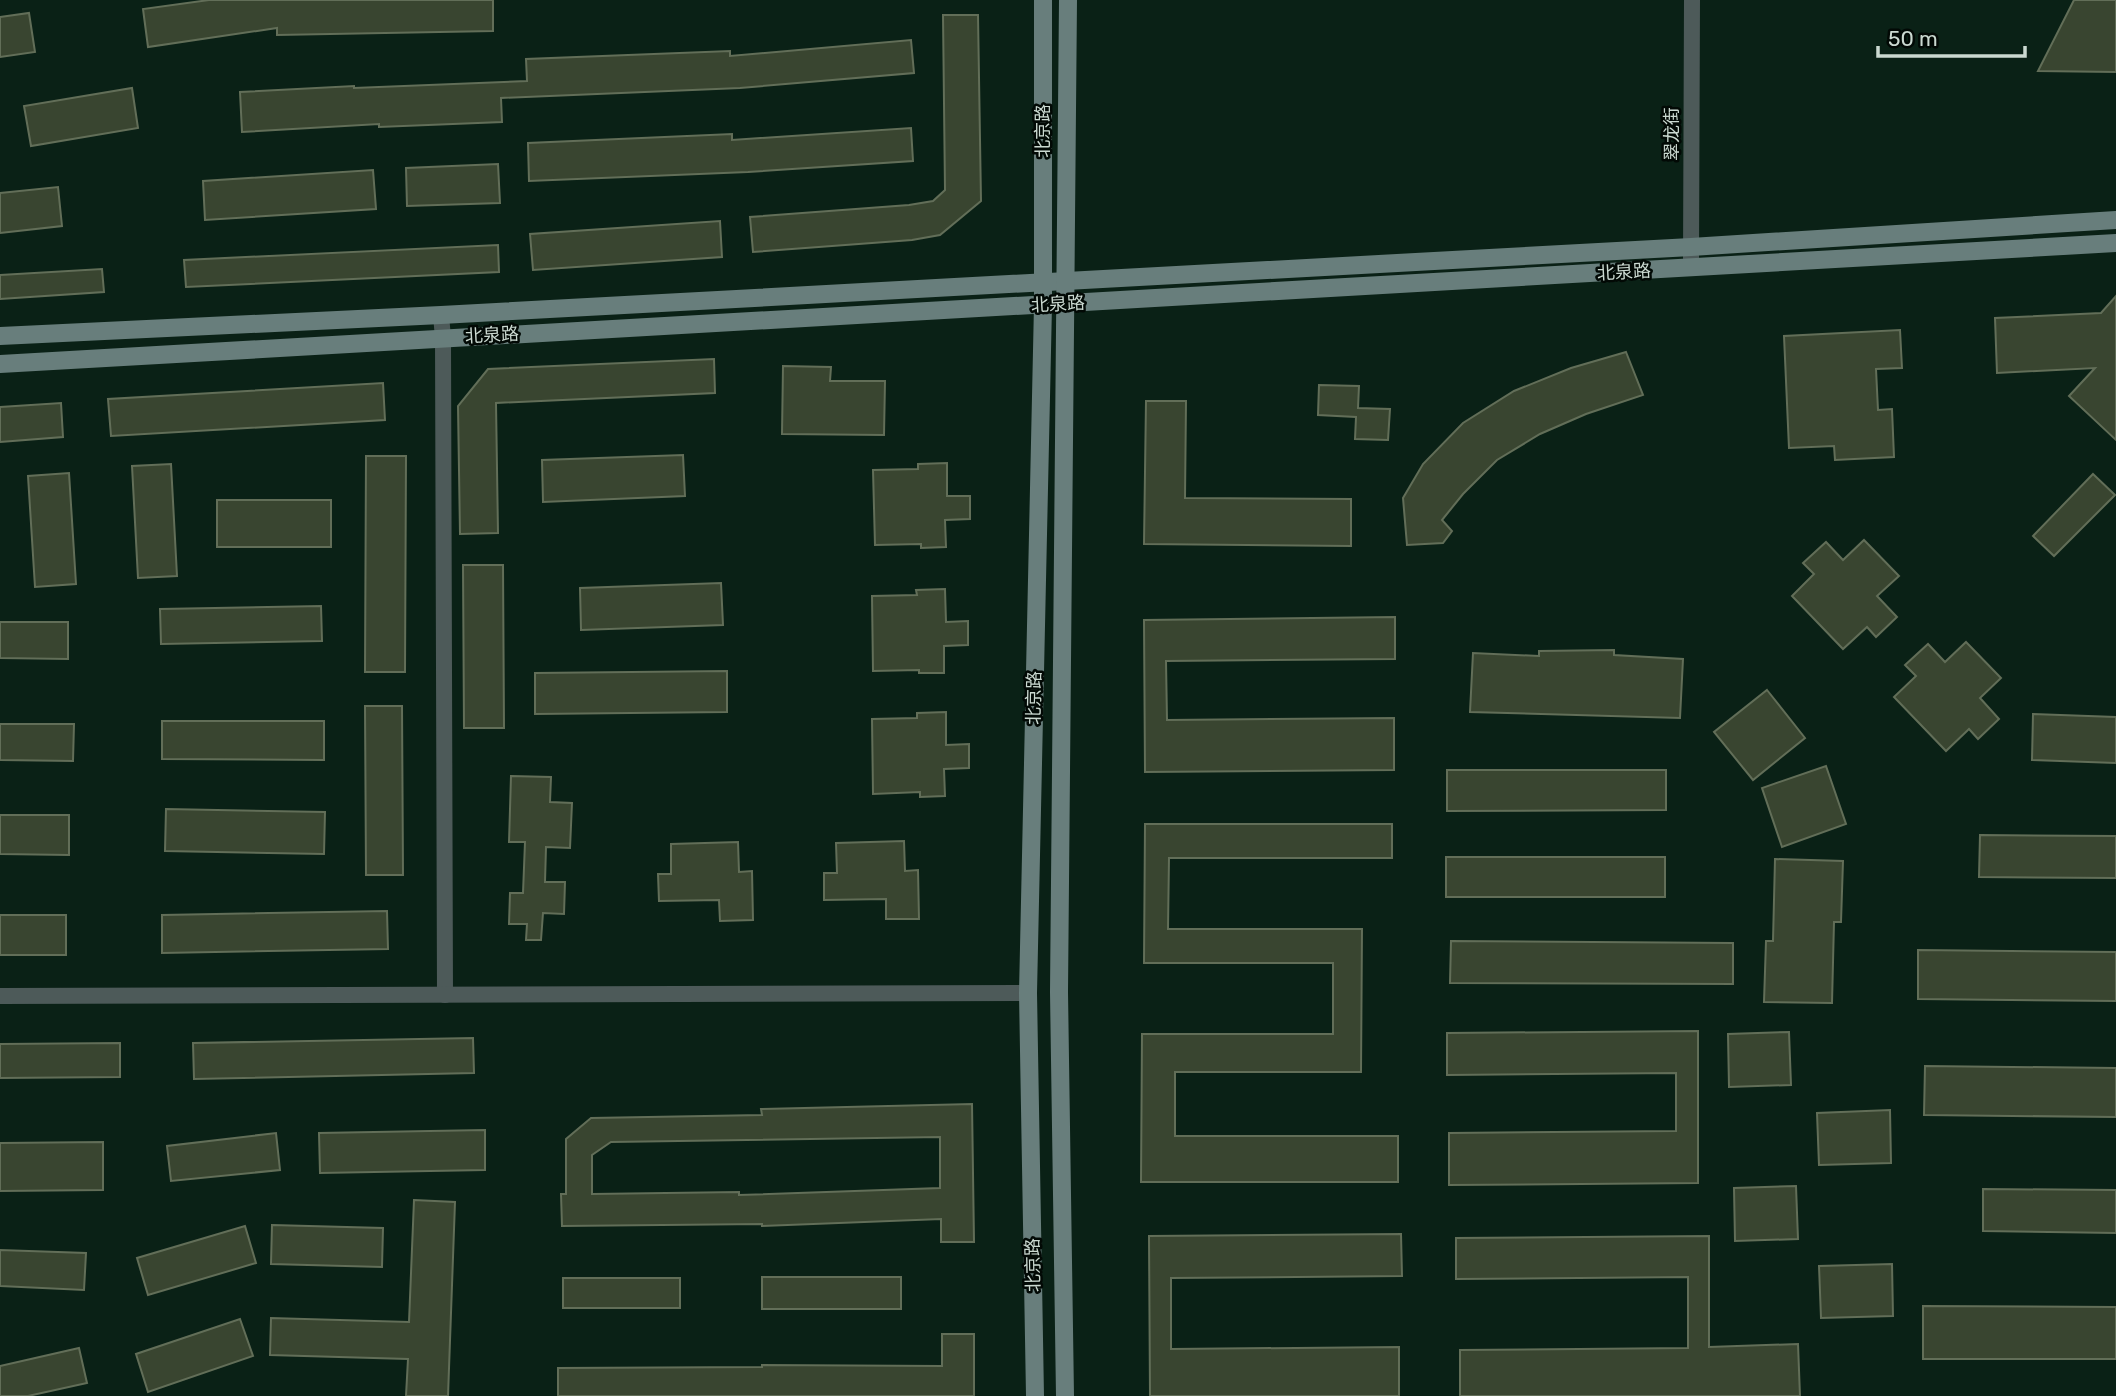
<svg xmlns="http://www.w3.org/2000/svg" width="2116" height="1396" font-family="Rubik,'Noto Sans SC',sans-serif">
<rect width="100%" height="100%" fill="#0a2116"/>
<!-- building -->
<g fill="#394530" stroke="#626e58" stroke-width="2" fill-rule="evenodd">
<polygon points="209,0 493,0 493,31 277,35 277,28 148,47 143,9"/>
<polygon points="2074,0 2116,0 2116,72 2038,71"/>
<polygon points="29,13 35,52 0,57 0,17"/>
<polygon points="943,15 978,15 981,201 940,235 912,240 753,252 750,217 909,205 933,201 945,190"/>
<polygon points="911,40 914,73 740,88 501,98 502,122 379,127 379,124 242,132 240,92 354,86 354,88 527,81 526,59 730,51 730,56"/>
<polygon points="132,88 138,128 31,146 24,106"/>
<polygon points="911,128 913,161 748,172 529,181 528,143 732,134 732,140"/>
<polygon points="498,164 500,203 407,206 406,168"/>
<polygon points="373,170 376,209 205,220 203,181"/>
<polygon points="58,187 62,226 0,233 0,193"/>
<polygon points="720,221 722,257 533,270 530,234"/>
<polygon points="498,245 499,272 186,287 184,260"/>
<polygon points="102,269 104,292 0,299 0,275"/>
<polygon points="2116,296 2116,440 2069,396 2095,368 1997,373 1995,318 2101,313"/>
<polygon points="1900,330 1902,368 1876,369 1878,410 1892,409 1894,457 1835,460 1834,446 1789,448 1784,336"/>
<polygon points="1626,352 1643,395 1586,414 1540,434 1497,460 1463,494 1442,520 1452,531 1443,543 1407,545 1403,498 1423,464 1463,423 1514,391 1571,368"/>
<polygon points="714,359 715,393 496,403 498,533 460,534 458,406 488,369"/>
<polygon points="783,366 831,367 830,381 885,381 884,435 782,434"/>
<polygon points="383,383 385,420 111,436 108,399"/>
<polygon points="1319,385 1359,386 1358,408 1390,409 1388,440 1355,439 1356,417 1318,415"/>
<polygon points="1146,401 1186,401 1185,498 1351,499 1351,546 1144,544"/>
<polygon points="61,403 63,437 0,442 0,407"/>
<polygon points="683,455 685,496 543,502 542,460"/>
<polygon points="366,456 406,456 405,672 365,672"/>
<polygon points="947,463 947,496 970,496 970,519 945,520 946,547 921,548 921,544 875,545 873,470 918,469 918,464"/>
<polygon points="171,464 177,576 138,578 132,466"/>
<polygon points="69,473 76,584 35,587 28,476"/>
<polygon points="2093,474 2115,495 2054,556 2033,536"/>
<rect x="217" y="500" width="114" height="47"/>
<polygon points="1864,540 1899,576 1877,596 1897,617 1876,637 1867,627 1843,649 1792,596 1814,574 1803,563 1826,542 1843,560"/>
<polygon points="463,565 503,565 504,728 464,728"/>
<polygon points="721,583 723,625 581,630 580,588"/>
<polygon points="945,589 946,622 968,621 968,645 944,646 944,673 919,673 919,670 873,671 872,596 917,595 916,590"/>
<polygon points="321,606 322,641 161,644 160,609"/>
<polygon points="1395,617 1395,659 1166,661 1167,720 1394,718 1394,770 1145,772 1144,620"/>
<polygon points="0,622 68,622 68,659 0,658"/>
<polygon points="1966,642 2001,678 1980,698 1999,719 1978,739 1969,729 1946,751 1894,697 1916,676 1905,665 1928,644 1945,662"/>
<polygon points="1614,650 1614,655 1683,659 1680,718 1470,712 1473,653 1539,656 1539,651"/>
<polygon points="727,671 727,712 535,714 535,673"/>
<polygon points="1767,690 1805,738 1753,780 1714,732"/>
<polygon points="365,706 402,706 403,875 366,875"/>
<polygon points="946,712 946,745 969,744 969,768 944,769 945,796 920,797 920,792 873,794 872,719 917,718 917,713"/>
<polygon points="2033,714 2116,717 2116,763 2032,760"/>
<polygon points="162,721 324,721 324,760 162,759"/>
<polygon points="0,724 74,724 73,761 0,760"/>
<polygon points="1826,766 1846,824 1782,847 1762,788"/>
<polygon points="1447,770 1666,770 1666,810 1447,811"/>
<polygon points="511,776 551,777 550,802 572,803 570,848 546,847 545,882 565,882 564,914 543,913 541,940 526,940 527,924 509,924 510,893 523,893 525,842 509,842"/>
<polygon points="166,809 325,812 324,854 165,851"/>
<polygon points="0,815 69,815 69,855 0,854"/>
<polygon points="1145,824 1392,824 1392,858 1169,858 1168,929 1362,929 1361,1072 1175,1072 1175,1136 1398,1136 1398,1182 1141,1182 1142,1034 1333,1034 1333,963 1144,963"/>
<polygon points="1980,835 2116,836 2116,878 1979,877"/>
<polygon points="904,841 905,871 918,870 919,919 886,919 886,899 824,900 824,873 837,873 836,843"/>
<polygon points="738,842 739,872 752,871 753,920 720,921 719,900 659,901 658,874 671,874 671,844"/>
<rect x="1446" y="857" width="219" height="40"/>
<polygon points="1775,859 1843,861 1841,922 1834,922 1832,1003 1764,1002 1766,941 1773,941"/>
<polygon points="387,911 388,949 162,953 162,915"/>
<rect x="0" y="915" width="66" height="40"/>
<polygon points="1451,941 1733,943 1733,984 1450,983"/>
<polygon points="1918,950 2116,952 2116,1001 1918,999"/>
<polygon points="1698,1031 1698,1183 1449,1185 1449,1133 1676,1131 1676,1073 1447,1075 1447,1033"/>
<polygon points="1789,1032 1791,1085 1729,1087 1728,1034"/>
<polygon points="473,1038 474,1073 194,1079 193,1043"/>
<polygon points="120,1043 120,1077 0,1078 0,1044"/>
<polygon points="1925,1066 2116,1068 2116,1117 1924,1115"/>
<path d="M 972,1104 L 974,1242 L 941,1242 L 941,1219 L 762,1226 L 762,1224 L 562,1226 L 561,1194 L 566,1194 L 566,1139 L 591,1118 L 762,1115 L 761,1109 ZM 940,1137 L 940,1188 L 739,1195 L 739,1192 L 592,1194 L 592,1155 L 611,1142 Z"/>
<polygon points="1890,1110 1891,1163 1819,1165 1817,1113"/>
<polygon points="485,1130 485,1170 320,1173 319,1133"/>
<polygon points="276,1133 280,1170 171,1181 167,1146"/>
<polygon points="103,1142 103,1190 0,1191 0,1143"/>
<polygon points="1796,1186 1798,1239 1735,1241 1734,1188"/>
<polygon points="1983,1189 2116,1190 2116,1233 1983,1231"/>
<polygon points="414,1200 455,1202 448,1396 406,1396 408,1359 270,1355 271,1318 409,1322"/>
<polygon points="272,1225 383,1228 382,1267 271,1264"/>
<polygon points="245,1226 256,1263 148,1295 137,1258"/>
<polygon points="1401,1234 1402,1276 1171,1278 1171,1349 1399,1347 1399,1396 1150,1396 1149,1236"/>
<polygon points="1709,1236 1709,1347 1798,1344 1800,1396 1460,1396 1460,1350 1688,1348 1688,1277 1456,1279 1456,1238"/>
<polygon points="0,1250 86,1253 84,1290 0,1286"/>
<polygon points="1892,1264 1893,1316 1821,1318 1819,1266"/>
<rect x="762" y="1277" width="139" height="32"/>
<rect x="563" y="1278" width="117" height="30"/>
<polygon points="1923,1306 2116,1307 2116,1359 1923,1359"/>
<polygon points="240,1319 253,1356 148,1392 136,1354"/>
<polygon points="942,1334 974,1334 974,1396 558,1396 558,1368 762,1367 762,1365 942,1366"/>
<polygon points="79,1348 87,1383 28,1396 0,1396 0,1366"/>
</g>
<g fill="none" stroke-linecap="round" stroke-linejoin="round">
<!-- street -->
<g stroke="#4d5a59" stroke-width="16">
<polyline points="1691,260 1692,0"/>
<polyline points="441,315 443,338 445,995"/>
<polyline points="0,996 1028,993"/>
</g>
<!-- secondary -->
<g stroke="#687e7c" stroke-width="18">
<polyline points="0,336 441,315 1691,247 2116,220"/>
<polyline points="0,364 2116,243"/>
<polyline points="1035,1396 1028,993 1043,305 1043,0"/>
<polyline points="1065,1396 1059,992 1068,0"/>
</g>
</g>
<g text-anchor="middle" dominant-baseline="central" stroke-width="5" stroke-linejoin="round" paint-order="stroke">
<!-- street labels -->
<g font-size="18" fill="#cbd9d1" stroke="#020905">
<text transform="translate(1043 131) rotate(-90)">北京路</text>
<text transform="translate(1672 134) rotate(-90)">翠龙街</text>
<text transform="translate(1624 272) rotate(-3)">北泉路</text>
<text transform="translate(1058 304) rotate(-3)">北泉路</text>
<text transform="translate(492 335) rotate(-3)">北泉路</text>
<text transform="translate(1034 698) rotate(-89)">北京路</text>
<text transform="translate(1033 1265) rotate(-91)">北京路</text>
</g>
</g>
<!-- scale -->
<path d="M1878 46v10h147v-10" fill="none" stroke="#cbd9d1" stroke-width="3.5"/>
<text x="1888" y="46" font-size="21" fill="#cbd9d1" stroke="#020905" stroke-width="5" paint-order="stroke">50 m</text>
</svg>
